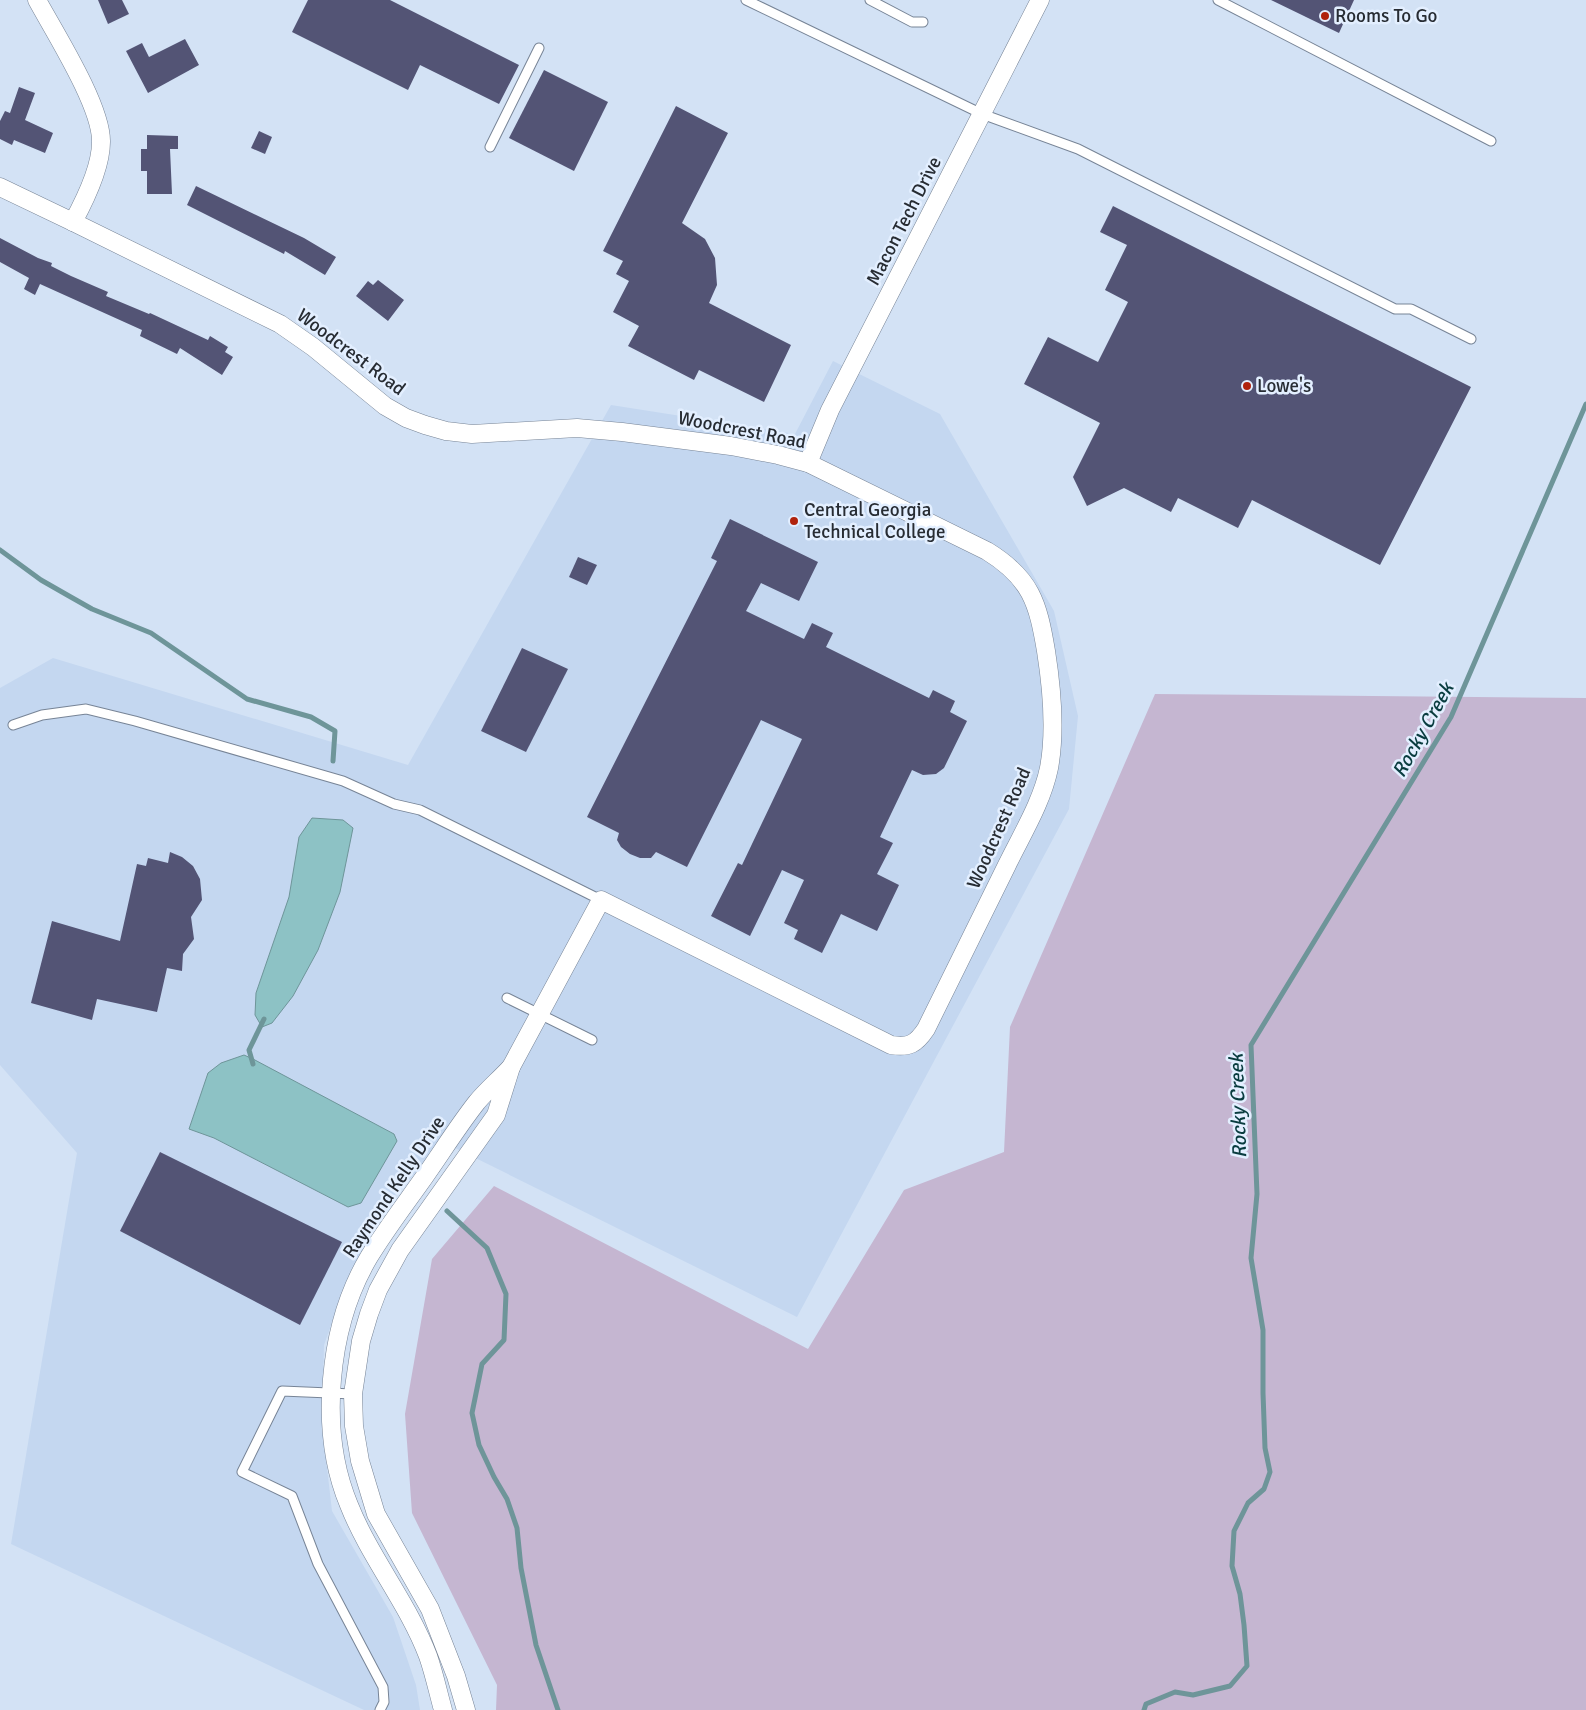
<svg xmlns="http://www.w3.org/2000/svg" width="1586" height="1710" font-family="Signika,sans-serif">
<rect width="100%" height="100%" fill="#d3e2f5"/>
<!-- built -->
<polygon fill="#c4d7f0" points="833,361 940,414 1054,611 1078,716 1069,809 797,1317 443,1142 385,1206 347,1281 324,1345 322,1424 332,1511 393,1617 416,1685 420,1710 364,1710 11,1544 77,1153 0,1065 0,688 53,658 408,765 611,405 795,434"/>
<!-- green -->
<polygon fill="#c5b6d1" points="1155,694 1586,698 1586,1710 496,1710 497,1685 412,1513 405,1414 432,1259 494,1186 808,1349 904,1190 1004,1152 1010,1027"/>
<!-- water -->
<g fill="#8dc2c5" stroke="#6e9599">
<polygon points="312,818 343,820 353,828 340,892 318,950 293,996 272,1023 262,1027 255,1015 256,993 289,897 299,837"/>
<polygon points="244,1055 253,1059 394,1134 397,1141 361,1203 348,1207 214,1138 189,1129 208,1073 221,1063"/>
</g>
<g fill="none" stroke-linecap="round" stroke-linejoin="round">
<!-- stream -->
<g stroke="#6e9599" stroke-width="5">
<polyline points="0,550 41,580 69,596 92,609 151,633 247,699 311,717 335,731 333,761"/>
<polyline points="253,1064 249,1050 264,1019"/>
<polyline points="447,1211 487,1248 506,1294 504,1340 482,1364 472,1413 479,1445 494,1477 507,1499 517,1528 521,1568 536,1645 558,1710"/>
<polyline points="1144,1710 1146,1704 1175,1692 1193,1695 1230,1686 1247,1666 1244,1625 1240,1594 1232,1566 1234,1531 1248,1503 1264,1489 1270,1472 1265,1448 1263,1393 1263,1330 1251,1258 1257,1194 1251,1045 1451,717 1586,404"/>
</g>
</g>
<!-- building -->
<g fill="#535475">
<polygon points="98,0 122,0 129,14 108,24"/>
<polygon points="308,0 390,0 519,65 499,104 420,65 408,90 292,32"/>
<polygon points="1271,0 1354,0 1339,33"/>
<polygon points="185,39 199,65 148,93 126,51 142,43 149,57"/>
<polygon points="544,70 608,102 574,171 509,138"/>
<polygon points="19,87 35,93 25,120 53,133 45,153 14,140 12,145 0,139 0,121 5,111 10,113"/>
<polygon points="676,106 728,133 682,223 705,239 715,258 717,285 709,303 791,345 764,402 699,370 694,380 628,346 639,326 613,312 629,281 616,274 623,261 603,251"/>
<polygon points="259,131 272,137 265,154 251,148"/>
<polygon points="147,135 178,136 178,149 170,149 172,194 147,194 147,171 141,171 141,149 147,149"/>
<polygon points="196,186 304,238 336,257 325,275 285,251 284,254 187,205"/>
<polygon points="1113,206 1471,387 1380,565 1252,500 1238,528 1178,498 1171,512 1124,488 1087,506 1073,477 1100,423 1024,384 1048,337 1098,362 1128,302 1105,290 1127,245 1100,232"/>
<polygon points="0,238 38,258 52,263 51,266 71,276 108,292 106,296 149,314 150,313 208,340 210,336 228,347 225,352 233,357 222,375 180,348 177,354 140,336 142,330 40,284 35,295 24,289 29,278 0,262"/>
<polygon points="378,280 404,300 388,321 356,296 368,281 373,285"/>
<polygon points="730,519 818,562 799,601 761,583 746,611 804,639 812,623 833,633 826,647 929,698 933,690 955,701 950,712 967,721 944,768 936,774 923,775 912,770 880,837 893,843 877,874 899,885 877,931 841,914 822,953 794,939 798,930 784,923 804,880 782,870 750,936 711,916 738,863 742,865 802,739 761,720 687,867 656,852 651,858 640,858 630,854 621,847 617,840 619,833 587,817 717,561 711,558"/>
<polygon points="578,557 597,565 587,585 569,577"/>
<polygon points="522,648 568,669 526,752 481,731"/>
<polygon points="170,852 182,857 193,866 200,879 202,900 191,917 194,939 183,954 182,971 167,968 157,1012 97,999 92,1020 31,1003 52,921 120,941 137,864 146,866 148,858 168,863"/>
<polygon points="160,1152 342,1242 300,1325 120,1231"/>
</g>
<g fill="none" stroke-linecap="round" stroke-linejoin="round">
<defs>
<g id="service">
<polyline points="746,0 982,114 1078,149 1395,309 1411,309 1471,339"/>
<polyline points="870,0 912,22 923,22"/>
<polyline points="1218,0 1491,141"/>
<polyline points="490,147 539,48"/>
<polyline points="13,725 42,715 86,709 135,721 343,781 394,804 420,810 601,900"/>
<polyline points="507,998 592,1040"/>
<polyline points="353,1394 282,1391 242,1472 292,1496 318,1564 383,1687 384,1702 380,1710"/>
</g>
<g id="minor">
<path d="M 37,0 C 55,33 102,107 101,142 C 101,167 85,200 73,222"/>
<path d="M 0,187 L 73,222 L 280,324 L 313,347 L 385,406 L 406,418 L 425,425 L 446,431 L 472,434 L 577,428 L 622,432 L 731,446 L 778,455 L 808,463 L 987,551 C 1031,578 1038,603 1046,651 C 1052,689 1056,730 1049,768 C 1042,802 1022,834 1007,865 C 980,920 953,974 926,1029 C 916,1044 909,1048 891,1045 L 601,900 L 511,1067"/>
<polyline points="808,463 830,410 1040,0"/>
<path d="M 443,1710 C 438,1692 434,1673 428,1656 C 408,1603 370,1558 349,1505 C 318,1431 328,1326 369,1257 C 386,1229 406,1203 425,1176 C 442,1152 458,1126 477,1102 C 487,1090 500,1079 511,1067 L 496,1115 L 400,1250 L 378,1290 L 369,1314 L 361,1341 L 353,1394 L 354,1426 L 360,1461 L 376,1514 L 430,1609 L 456,1676 L 466,1710"/>
</g>
</defs>
<!-- service casing -->
<use href="#service" stroke="#778496" stroke-width="11"/>
<!-- minor casing -->
<use href="#minor" stroke="#778496" stroke-width="19"/>
<!-- service -->
<use href="#service" stroke="#fff" stroke-width="9"/>
<!-- minor -->
<use href="#minor" stroke="#fff" stroke-width="18"/>
</g>
<!-- markers -->
<g fill="#b0220c" stroke="#e3efff" stroke-width="2">
<circle cx="1325" cy="16" r="5"/>
<circle cx="1247" cy="386" r="5"/>
<circle cx="794" cy="521" r="5"/>
</g>
<g text-anchor="middle" dominant-baseline="central" stroke-width="5" stroke-linejoin="round" paint-order="stroke">
<!-- poi labels -->
<g font-size="19" fill="#272c33" stroke="#e3efff" text-anchor="start">
<text x="1335" y="16">Rooms To Go</text>
<text x="1257" y="386">Lowe's</text>
<text x="804" y="510">Central Georgia<tspan x="804" dy="22">Technical College</tspan></text>
</g>
<!-- street labels -->
<g font-size="19" fill="#272c33" stroke="#e3efff">
<text transform="translate(904 221) rotate(-63)">Macon Tech Drive</text>
<text transform="translate(351 352) rotate(37)">Woodcrest Road</text>
<text transform="translate(742 430) rotate(11)">Woodcrest Road</text>
<text transform="translate(999 828) rotate(-66)">Woodcrest Road</text>
<text transform="translate(394 1187) rotate(-56)">Raymond Kelly Drive</text>
</g>
<!-- water labels -->
<g font-size="20" font-style="italic" fill="#093c3f" stroke="#e3efff">
<text transform="translate(1423 730) rotate(-61)">Rocky Creek</text>
<text transform="translate(1238 1106) rotate(-92)">Rocky Creek</text>
</g>
</g>
</svg>
